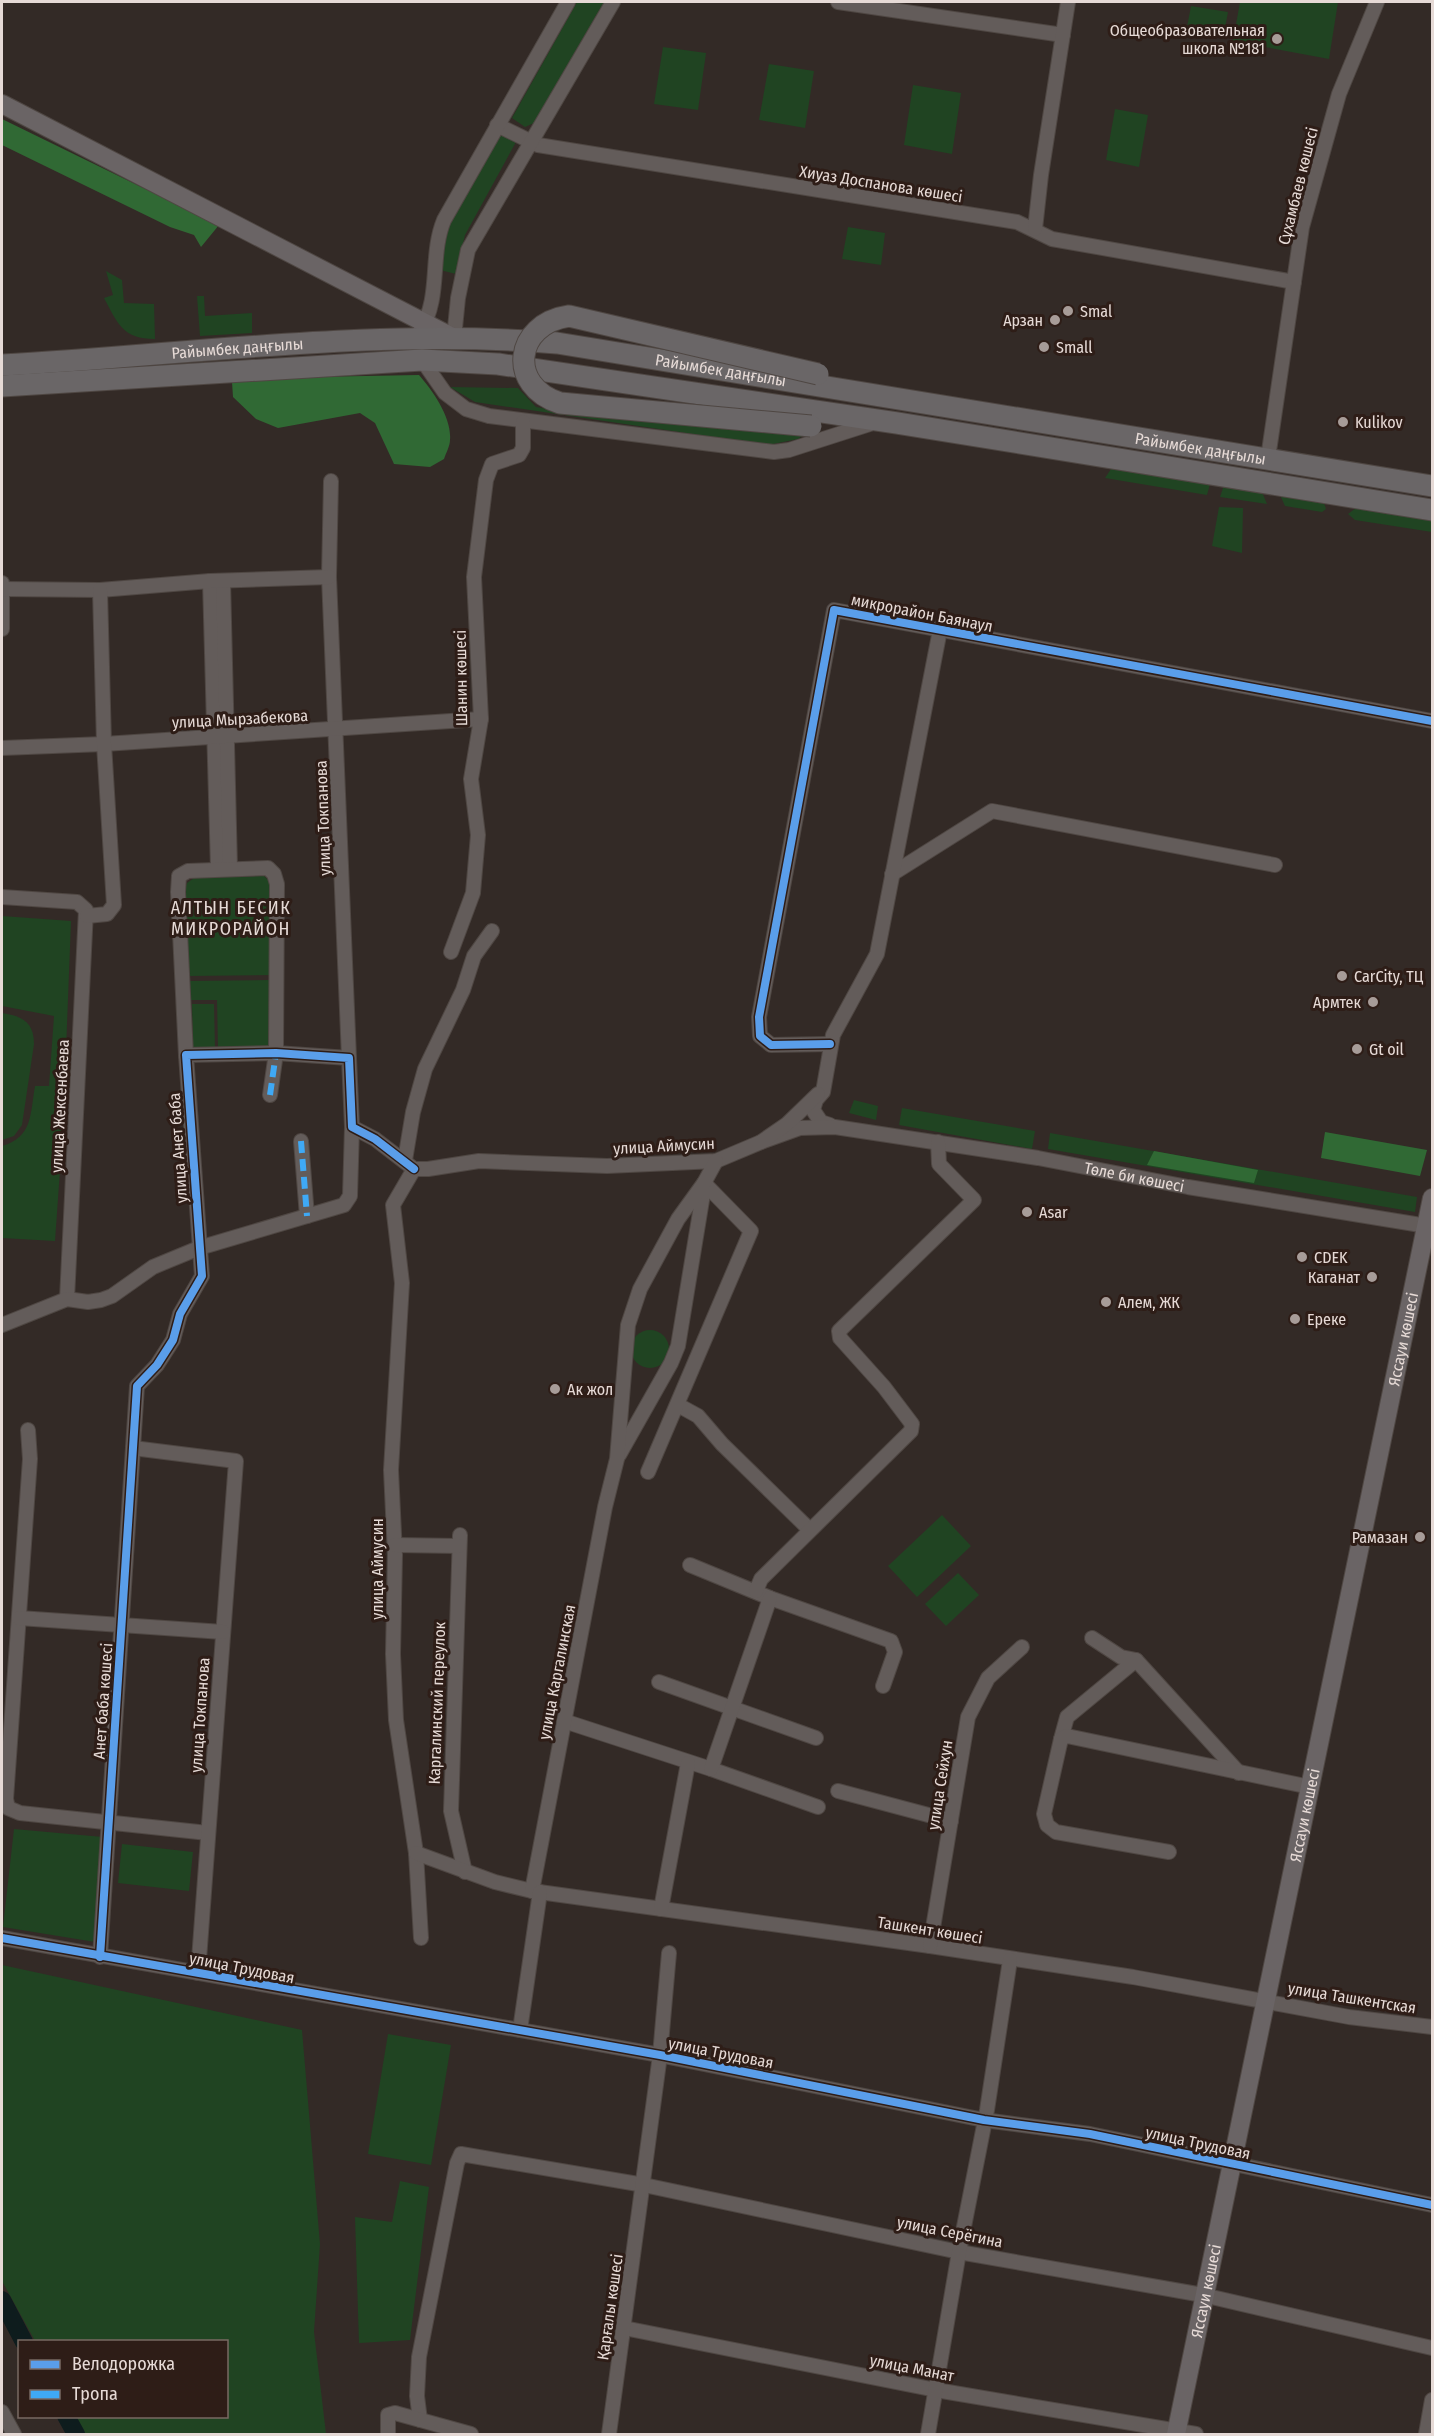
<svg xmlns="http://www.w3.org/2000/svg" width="1434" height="2436" font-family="'Fira Sans Condensed',sans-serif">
<rect width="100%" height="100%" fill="#332a26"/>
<!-- green -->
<g fill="#204422">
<polygon points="577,2 604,2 534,123 525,127 512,118"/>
<polygon points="1240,2 1338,2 1329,59 1233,41"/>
<polygon points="1191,6 1228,12 1224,33 1187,27"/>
<polygon points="663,47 706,53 698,110 654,104"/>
<polygon points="769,64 814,71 805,128 759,120"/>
<polygon points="913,85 961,93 952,154 904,145"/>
<polygon points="1115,109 1148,115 1139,167 1106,160"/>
<polygon points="498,133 516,142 465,235 456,274 440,270 443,232"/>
<polygon points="848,227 885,233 881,265 842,259"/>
<path d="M 106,271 L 122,280 L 124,303 L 154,304 L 155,339 C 123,339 118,324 104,298 L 113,295 Z"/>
<polygon points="197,296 204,296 205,316 252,313 252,333 200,336"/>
<polygon points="450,387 518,388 536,407 570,413 809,431 798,439 768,445 475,402"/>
<polygon points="1111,469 1210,484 1207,495 1105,478"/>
<polygon points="1224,485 1262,492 1267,504 1220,497"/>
<polygon points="1280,495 1324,503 1326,509 1322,512 1285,506"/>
<polygon points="1219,507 1243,508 1242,553 1212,546"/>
<polygon points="1356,508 1432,521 1432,532 1355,520 1348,514"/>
<polygon points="264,876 276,888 275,975 187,976 184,894 187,883 194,878"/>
<path d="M 2,916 L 71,921 L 63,1128 L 55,1241 L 2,1238 L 2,1146 C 33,1137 30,1114 35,1086 L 49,1086 L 54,1016 L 2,1006 Z"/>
<polygon points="270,980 270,1045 268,1048 218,1048 217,1000 191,1000 190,981"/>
<polygon points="192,1004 214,1004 215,1048 193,1048"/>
<path d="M 2,1013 C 22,1016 34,1022 34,1044 L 22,1125 L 14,1136 L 2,1140 Z"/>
<polygon points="854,1100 878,1106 876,1120 849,1113"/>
<polygon points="902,1108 1035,1131 1032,1149 899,1125"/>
<polygon points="1050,1133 1417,1197 1415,1212 1048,1149"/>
<circle cx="650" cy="1349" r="19"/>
<polygon points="942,1515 971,1546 917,1597 888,1566"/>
<polygon points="958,1573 979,1595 946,1626 925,1604"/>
<polygon points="14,1829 103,1837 95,1942 3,1927"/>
<polygon points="122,1844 193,1852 189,1891 118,1883"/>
<polygon points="2,1965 302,2030 320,2244 314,2332 326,2434 82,2434 73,2417 226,2416 226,2342 35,2341 2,2281"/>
<polygon points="388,2034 451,2045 431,2165 368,2154"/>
<polygon points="400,2181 429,2187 410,2340 359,2343 355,2217 392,2222"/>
</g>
<!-- forest -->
<g fill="#306934">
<polygon points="2,119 219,225 201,247 194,235 170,227 2,145"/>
<path d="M 419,375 C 433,391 452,418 450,440 C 450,446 446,453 444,459 L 430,467 L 394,464 L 375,423 L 360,413 L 278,428 L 256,419 L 233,397 L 232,382 L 311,377 Z"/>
<polygon points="1325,1132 1427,1150 1420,1176 1321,1158"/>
<polygon points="1154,1151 1258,1170 1254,1183 1147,1165"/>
</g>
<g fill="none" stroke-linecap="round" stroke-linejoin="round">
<!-- river -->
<g stroke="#0e1c1d" stroke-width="18">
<polyline points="2,2300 24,2342"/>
<polyline points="66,2416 76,2434"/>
</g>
<defs>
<g id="minor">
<polyline points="838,2 1063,35"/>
<polyline points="497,125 538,145 1017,222 1052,239 1294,282"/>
<polyline points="1035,229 1041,175 1068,2"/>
<path d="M 420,331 C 442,297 429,256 444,220 L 568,2"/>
<polyline points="454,338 458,298 468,250 613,2"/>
<polyline points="422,360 445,393 466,409 489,416 774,452 789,450 870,424"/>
<polyline points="1268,458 1302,227 1339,94 1377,2"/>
<polyline points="331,481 329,577 349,1058"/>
<polyline points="210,581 218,869"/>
<polyline points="223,581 230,868"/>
<polyline points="2,583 2,629"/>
<polyline points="2,589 100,590 210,581 329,577"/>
<polyline points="2,748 104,744 481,719"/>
<polyline points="892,874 992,811 1275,865"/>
<polyline points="2,897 77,902 86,910 67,1299"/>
<polyline points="87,916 107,914 114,905 104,744 100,590"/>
<polyline points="451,952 473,893 478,835 471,779 481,719 474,577 486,480 492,464 519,455 523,448 523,422"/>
<polyline points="830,1044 771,1045 760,1036 759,1017 834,610 1432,721"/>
<polyline points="186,1055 178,892 179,876 188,871 268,868 274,874 277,884 276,1053 270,1095"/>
<polyline points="830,1125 821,1122 813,1110 816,1100 823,1092 833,1035 877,954 940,630"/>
<polyline points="301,1141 307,1216"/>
<path id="s1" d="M 761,1142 L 800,1128 L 835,1127 L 1038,1158 L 1188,1187 L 1427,1226"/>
<polyline points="405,1160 413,1112 425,1069 463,990 474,956 492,931"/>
<polyline points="414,1169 393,1205 402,1283 391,1470 395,1555 393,1654 396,1720 416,1853 421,1938"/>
<polyline points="414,1169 428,1169 479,1161 607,1166 716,1161 761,1142 787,1124 818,1094"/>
<polyline points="2,1325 67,1299 88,1302 101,1300 112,1296 153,1267 199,1248 344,1205 350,1196 352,1127"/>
<polyline points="678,1405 698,1416 722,1444 810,1530"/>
<polyline points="28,1430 30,1459 6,1799 8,1808 20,1813 208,1833"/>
<polyline points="133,1448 236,1461 198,1973"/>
<polyline points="619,1455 671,1363 678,1346 704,1188"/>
<polyline points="648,1472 751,1231 704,1183"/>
<polyline points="460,1535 451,1811 465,1872"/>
<polyline points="395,1545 459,1546"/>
<polyline points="690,1565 770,1598 891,1641 895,1652 883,1686"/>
<polyline points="756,1591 761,1579 911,1431 912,1424 884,1387 840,1338 839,1331 974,1200 939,1164 938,1142"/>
<polyline points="19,1618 223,1632"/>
<polyline points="1092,1638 1121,1657 1136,1660"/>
<polyline points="659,1682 816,1738"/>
<polyline points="564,1721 711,1769 818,1807"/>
<polyline points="1061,1739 1067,1717 1136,1660 1239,1773"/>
<polyline points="711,1769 770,1598"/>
<polyline points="838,1791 951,1821"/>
<polyline points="1169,1852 1056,1832 1047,1825 1044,1814 1061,1739 1067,1736 1310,1787"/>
<polyline points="416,1853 495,1882 532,1891 930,1946 1133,1977 1349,2017 1432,2027"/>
<polyline points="532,1891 605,1507 617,1459 628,1325 640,1289 678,1219 704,1183 716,1161"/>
<polyline points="661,1909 688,1763"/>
<polyline points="2,1938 660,2055 984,2120 1090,2134 1432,2205"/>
<polyline points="930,1946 968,1717 988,1678 1022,1647"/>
<polyline points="100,1957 137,1386 157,1365 173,1340 180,1314 202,1276 186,1055 276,1053 349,1058 352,1127 375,1139 414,1169"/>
<polyline points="520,2030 540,1892"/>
<polyline points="624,2328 936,2390 1196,2434"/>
<polyline points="2,2412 14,2434"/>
<polyline points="420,2420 417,2396 419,2357 457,2163 461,2154 644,2185 959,2252 1203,2295 1432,2348"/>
<polyline points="388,2434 388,2415 395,2413 471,2434"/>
<polyline points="609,2434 660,2055 669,1953"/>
<polyline points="928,2434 959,2252 987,2110 1010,1960"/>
<polyline points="1426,2434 1432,2400"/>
</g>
<g id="major">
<polyline points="2,104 454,338"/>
<path id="s2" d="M 1176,2434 L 1432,1198"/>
</g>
<g id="highway">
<path id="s3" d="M 2,365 C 187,355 372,328 557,343 L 1432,486"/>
<polyline points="2,386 422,360 498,364 897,423 1432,510"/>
</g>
</defs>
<!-- minor casing -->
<use href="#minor" stroke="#4f4743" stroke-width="16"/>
<!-- major casing -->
<use href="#major" stroke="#4f4743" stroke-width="20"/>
<!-- highway casing -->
<use href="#highway" stroke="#4f4743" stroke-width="23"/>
<!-- minor -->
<use href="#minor" stroke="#635c5a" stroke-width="14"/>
<!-- major -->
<use href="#major" stroke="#6a6465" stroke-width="18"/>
<!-- highway -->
<use href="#highway" stroke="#6a6667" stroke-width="21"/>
<defs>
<path id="highway-bridge" d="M 811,426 L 560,403 C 507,386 514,324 569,316 L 818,374"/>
</defs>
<!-- highway-bridge casing -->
<use href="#highway-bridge" stroke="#4f4743" stroke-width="23" stroke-linecap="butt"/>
<!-- highway-bridge -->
<use href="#highway-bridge" stroke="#6a6667" stroke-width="21"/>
<!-- quiet -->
<g stroke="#3fa9f5" stroke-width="6" stroke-dasharray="12 6" stroke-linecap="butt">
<polyline points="270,1095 276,1053"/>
<polyline points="301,1141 307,1216"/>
</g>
<defs>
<g id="cycleway">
<polyline points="830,1044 771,1045 760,1036 759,1017 834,610 1432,721"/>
<polyline points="2,1938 660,2055 984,2120 1090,2134 1432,2205"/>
<polyline points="100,1957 137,1386 157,1365 173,1340 180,1314 202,1276 186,1055 276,1053 349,1058 352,1127 375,1139 414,1169"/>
</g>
</defs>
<!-- cycleway casing -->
<use href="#cycleway" stroke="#2e1d17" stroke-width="11"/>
<!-- cycleway -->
<use href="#cycleway" stroke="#5a9eea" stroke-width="8"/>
</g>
<!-- markers -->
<g fill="#a79c98" stroke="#2e1d17" stroke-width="2">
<circle cx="1277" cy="39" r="6"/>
<circle cx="1068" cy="311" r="6"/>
<circle cx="1055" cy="320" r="6"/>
<circle cx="1044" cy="347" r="6"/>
<circle cx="1343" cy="422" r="6"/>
<circle cx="1342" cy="976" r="6"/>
<circle cx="1373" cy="1002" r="6"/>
<circle cx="1357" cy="1049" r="6"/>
<circle cx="1027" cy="1212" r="6"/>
<circle cx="1302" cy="1257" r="6"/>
<circle cx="1372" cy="1277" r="6"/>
<circle cx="1106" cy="1302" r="6"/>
<circle cx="1295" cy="1319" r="6"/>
<circle cx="555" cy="1389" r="6"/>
<circle cx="1420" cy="1537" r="6"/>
</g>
<g text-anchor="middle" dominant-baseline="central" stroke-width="6" stroke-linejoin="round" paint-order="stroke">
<!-- poi labels -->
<g font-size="16" fill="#e6dad6" stroke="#2e1d17" text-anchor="start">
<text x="1265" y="30" text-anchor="end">Общеобразовательная<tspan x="1265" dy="18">школа №181</tspan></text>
<text x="1080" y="311">Smal</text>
<text x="1043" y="320" text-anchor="end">Арзан</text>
<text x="1056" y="347">Small</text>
<text x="1355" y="422">Kulikov</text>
<text x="1354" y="976">CarCity, ТЦ</text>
<text x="1361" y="1002" text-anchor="end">Армтек</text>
<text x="1369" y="1049">Gt oil</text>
<text x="1039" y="1212">Asar</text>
<text x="1314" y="1257">CDEK</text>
<text x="1360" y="1277" text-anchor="end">Каганат</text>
<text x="1118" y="1302">Алем, ЖК</text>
<text x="1307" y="1319">Ереке</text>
<text x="567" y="1389">Ак жол</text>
<text x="1408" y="1537" text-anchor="end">Рамазан</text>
</g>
<!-- street labels -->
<g font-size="16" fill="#e6dad6" stroke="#2e1d17">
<text transform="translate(881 184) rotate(9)">Хиуаз Доспанова көшесі</text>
<text transform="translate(1298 186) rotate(-76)">Сұхамбаев көшесі</text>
<text stroke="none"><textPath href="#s3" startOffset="236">Райымбек даңғылы</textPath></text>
<text stroke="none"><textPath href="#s3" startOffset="722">Райымбек даңғылы</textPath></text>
<text stroke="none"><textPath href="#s3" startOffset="1208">Райымбек даңғылы</textPath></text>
<text transform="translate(922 613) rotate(11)">микрорайон Баянаул</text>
<text transform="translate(461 678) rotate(-91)">Шанин көшесі</text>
<text transform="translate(240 719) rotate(-3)">улица Мырзабекова</text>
<text transform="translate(323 818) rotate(-92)">улица Токпанова</text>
<text transform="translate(60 1106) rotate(-87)">улица Жексенбаева</text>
<text transform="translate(664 1146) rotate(-3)">улица Аймусин</text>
<text transform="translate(178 1148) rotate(-94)">улица Анет баба</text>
<text stroke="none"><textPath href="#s1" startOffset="380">Төле би көшесі</textPath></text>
<text stroke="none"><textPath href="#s2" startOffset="1118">Яссауи көшесі</textPath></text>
<text transform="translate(377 1569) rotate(-90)">улица Аймусин</text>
<text transform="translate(557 1672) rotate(-79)">улица Каргалинская</text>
<text transform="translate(103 1701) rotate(-86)">Анет баба көшесі</text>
<text transform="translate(437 1703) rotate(-88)">Каргалинский переулок</text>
<text transform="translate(200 1715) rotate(-86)">улица Токпанова</text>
<text transform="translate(940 1785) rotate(-81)">улица Сейхун</text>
<text stroke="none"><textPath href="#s2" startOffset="632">Яссауи көшесі</textPath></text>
<text transform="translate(930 1930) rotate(9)">Ташкент көшесі</text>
<text transform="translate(242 1968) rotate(11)">улица Трудовая</text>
<text transform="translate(1352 1998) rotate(9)">улица Ташкентская</text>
<text transform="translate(721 2053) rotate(11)">улица Трудовая</text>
<text transform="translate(1198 2143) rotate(12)">улица Трудовая</text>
<text transform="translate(950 2232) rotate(11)">улица Серёгина</text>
<text stroke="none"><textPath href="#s2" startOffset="146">Яссауи көшесі</textPath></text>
<text transform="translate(610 2307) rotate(-82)">Қарғалы көшесі</text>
<text transform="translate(912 2368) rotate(11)">улица Манат</text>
</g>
<!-- neighbourhood labels -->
<g font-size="18" letter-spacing="1.5" fill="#e6dad6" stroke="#2e1d17">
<text x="231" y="908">АЛТЫН БЕСИК<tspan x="231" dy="21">МИКРОРАЙОН</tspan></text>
</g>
</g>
<!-- border -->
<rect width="1434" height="2436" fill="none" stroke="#e6dad6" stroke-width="6"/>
<!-- legend -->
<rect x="18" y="2340" width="210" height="78" fill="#2e1d17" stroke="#786963" stroke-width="1.5"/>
<rect x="30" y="2360" width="30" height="9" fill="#5a9eea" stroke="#786963" stroke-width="1.5"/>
<text x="72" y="2370" font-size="18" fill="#e6dad6">Велодорожка</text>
<rect x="30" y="2390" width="30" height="9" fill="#3fa9f5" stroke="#786963" stroke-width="1.5"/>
<text x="72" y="2400" font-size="18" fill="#e6dad6">Тропа</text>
</svg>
